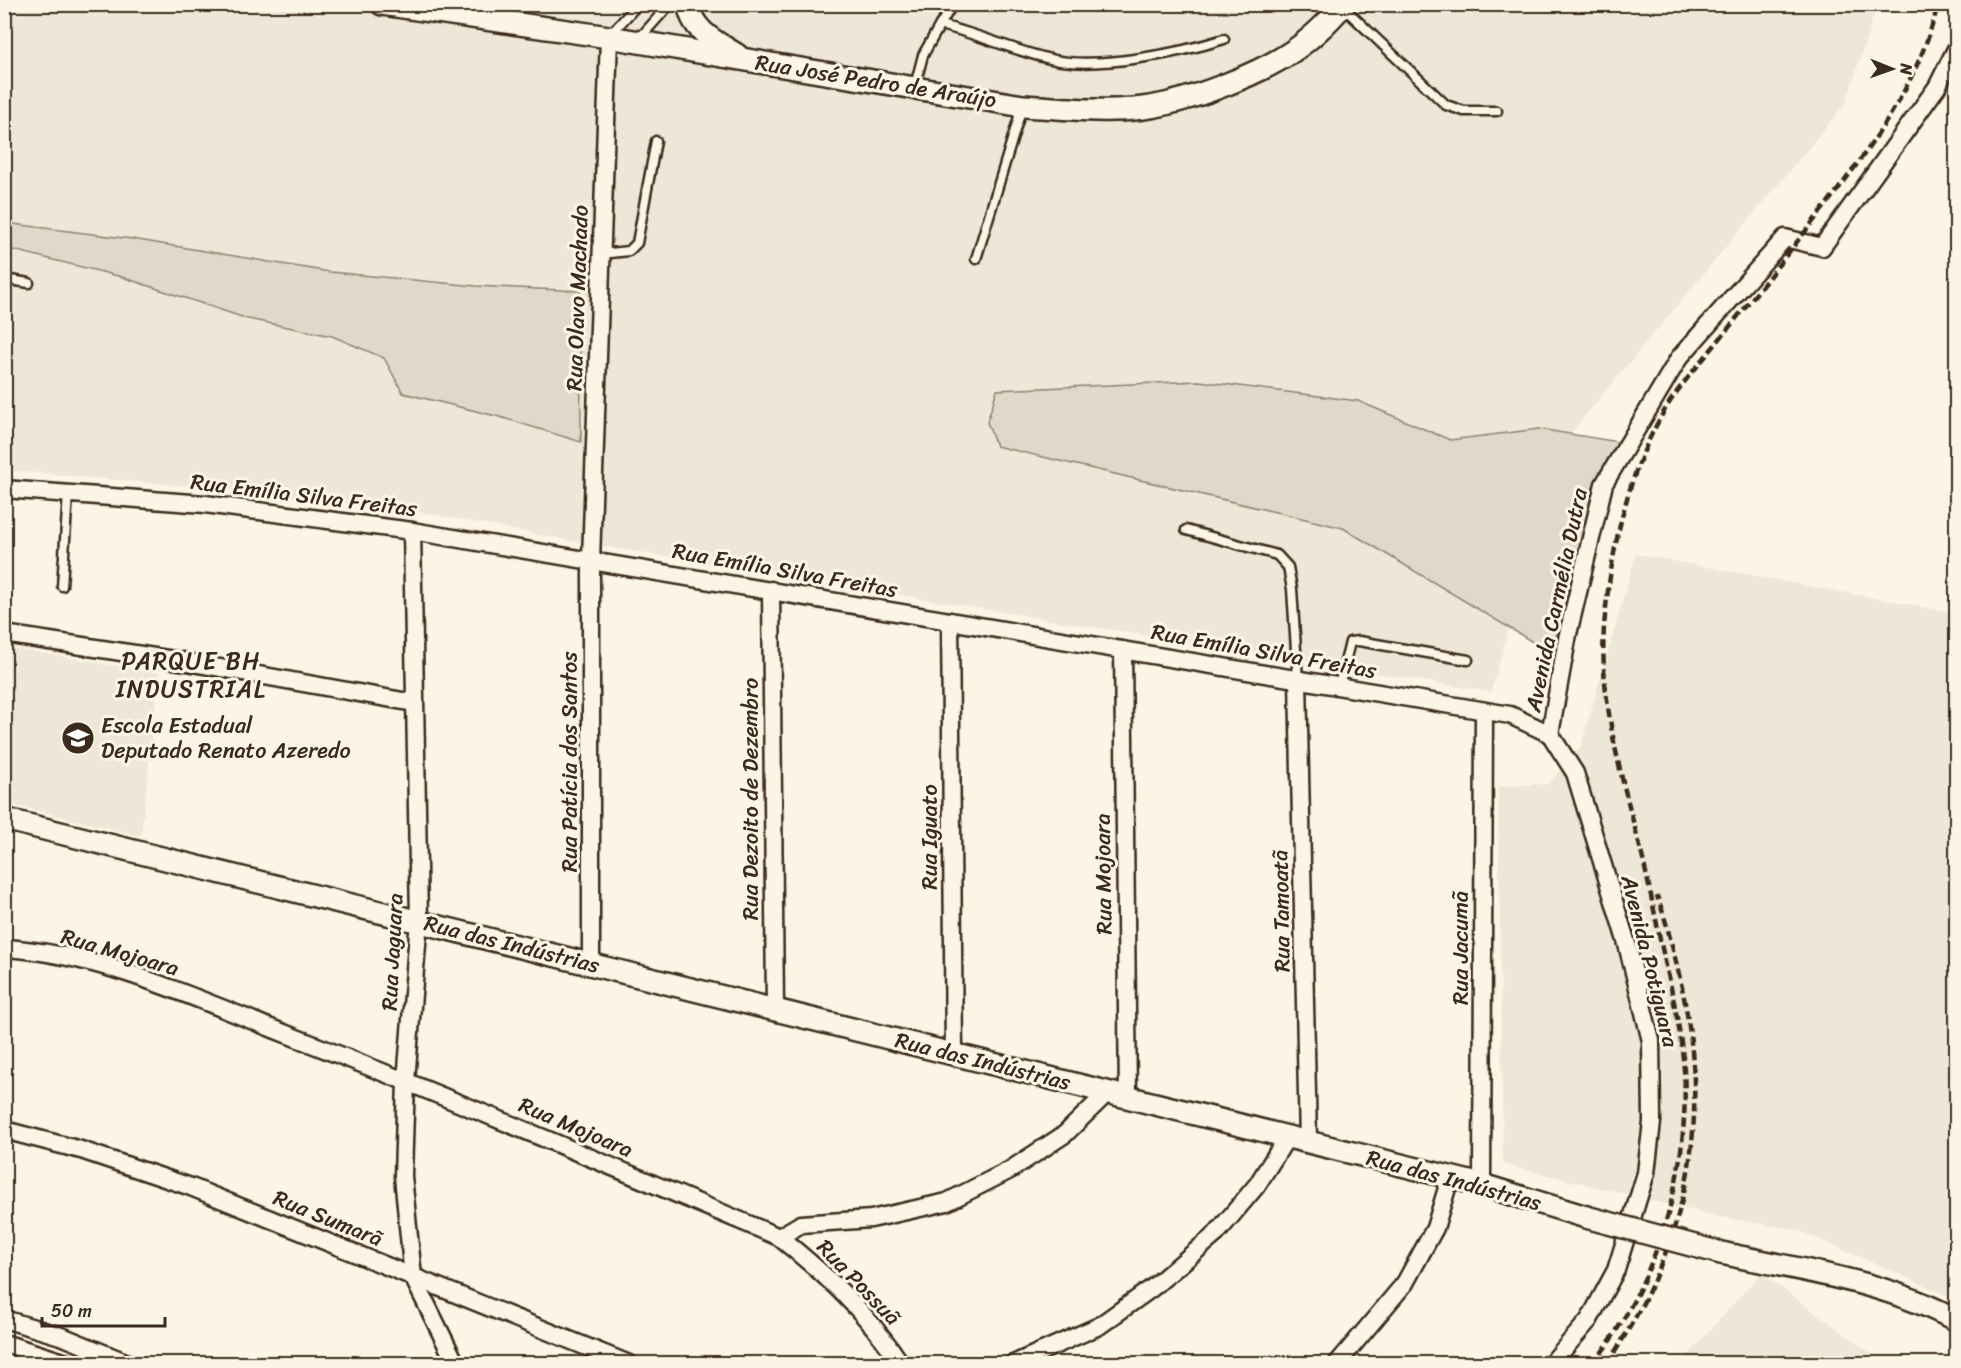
<svg xmlns="http://www.w3.org/2000/svg" width="1961" height="1368" font-family="Sriracha,sans-serif">
<rect width="100%" height="100%" fill="#fcf5e5"/>
<filter id="ink" filterUnits="userSpaceOnUse"><feTurbulence type="fractalNoise" baseFrequency=".0167" numOctaves="2"/><feDisplacementMap in="SourceGraphic" scale="12" xChannelSelector="R" yChannelSelector="G"/><feConvolveMatrix kernelMatrix="1 2 1 2 8 2 1 2 1" color-interpolation-filters="sRGB"/></filter>
<g filter="url(#ink)">
<!-- built -->
<g fill="#eee6d6">
<polygon points="4,5 1877,5 1846,103 1559,447 1491,692 571,541 415,511 208,488 5,470"/>
<polygon points="1636,554 1956,613 1956,1299 1798,1230 1719,1217 1503,1164 1498,786 1549,784 1581,746"/>
<polygon points="5,647 159,673 141,836 5,803"/>
<polygon points="1761,1273 1885,1363 1681,1363"/>
</g>
<!-- green -->
<g fill="#e0d8c8" stroke="#8e8173" stroke-width="1.5">
<polygon points="5,223 132,239 330,272 476,286 580,291 581,442 500,417 403,393 384,358 332,336 248,319 122,277 5,248"/>
<polygon points="1199,381 1358,401 1450,440 1539,429 1619,442 1551,653 1343,528 996,446 987,422 997,390"/>
</g>
<g fill="none" stroke-linecap="round" stroke-linejoin="round">
<defs>
<g id="service">
<polyline points="1343,7 1446,105 1464,111 1497,111"/>
<polyline points="940,25 953,4"/>
<polyline points="610,35 638,4"/>
<polyline points="638,40 670,4"/>
<path d="M 915,86 L 923,55 L 940,25 C 979,34 1016,52 1055,60 C 1099,69 1181,53 1224,39"/>
<polyline points="601,254 629,251 637,243 656,141"/>
<polyline points="976,259 1022,107"/>
<polyline points="4,279 29,283"/>
<polyline points="1186,530 1277,555 1288,567 1292,589 1298,680"/>
<polyline points="62,586 68,494"/>
<polyline points="1339,686 1350,642 1359,641 1468,660"/>
</g>
<g id="minor">
<polyline points="4,489 205,504 412,531 1510,715 1550,734"/>
<polyline points="412,531 419,920 406,1081 403,1176 413,1277 456,1364"/>
<polyline points="771,590 775,1008"/>
<polyline points="950,621 954,1054"/>
<polyline points="4,634 187,662 414,703"/>
<polyline points="1123,650 1128,1098"/>
<polyline points="1298,680 1308,1141"/>
<polyline points="1550,734 1568,634 1604,484 1679,358 1785,238 1822,247 1937,87 1956,49"/>
<polyline points="1550,734 1575,773 1627,944 1651,1041 1652,1122 1646,1173 1616,1270 1589,1320 1551,1364"/>
<path d="M 4,948 C 98,953 195,998 281,1032 C 448,1097 613,1167 779,1237 C 826,1275 867,1312 901,1364"/>
<polyline points="591,963 591,560 609,37"/>
<polyline points="4,1130 81,1150 191,1187 629,1364"/>
<polyline points="1482,1185 1484,711"/>
<polyline points="779,1237 801,1224 871,1219 947,1202 1010,1170 1065,1134 1107,1093"/>
<polyline points="4,1319 64,1337 130,1364"/>
<polyline points="4,1343 70,1364"/>
<polyline points="1013,1364 1099,1326 1152,1288 1216,1234 1257,1185 1288,1136"/>
<polyline points="1337,1364 1405,1283 1435,1228 1450,1178"/>
</g>
<g id="tertiary">
<path d="M 382,4 L 609,37 L 1023,106 C 1062,108 1103,113 1143,108 C 1185,103 1258,75 1293,51 C 1311,39 1330,20 1344,4"/>
<path d="M 689,4 C 690,30 718,43 737,55"/>
<polyline points="4,819 1482,1185 1586,1217"/>
<path d="M 1721,1253 C 1800,1270 1885,1281 1956,1320"/>
</g>
</defs>
<!-- service casing -->
<use href="#service" stroke="#3b2a1e" stroke-width="13"/>
<!-- minor casing -->
<use href="#minor" stroke="#3b2a1e" stroke-width="21"/>
<!-- tertiary casing -->
<use href="#tertiary" stroke="#3b2a1e" stroke-width="26"/>
<!-- service -->
<use href="#service" stroke="#fcf5e5" stroke-width="8"/>
<!-- minor -->
<use href="#minor" stroke="#fcf5e5" stroke-width="16"/>
<!-- tertiary -->
<use href="#tertiary" stroke="#fcf5e5" stroke-width="21"/>
<!-- rail -->
<g stroke="#3b2a1e" stroke-width="4.5" stroke-dasharray="9 4.5" stroke-linecap="butt">
<path d="M 1593,1364 C 1657,1282 1690,1173 1684,1070 C 1681,1030 1672,991 1663,953 C 1655,916 1648,879 1639,843 C 1620,773 1597,689 1605,616 C 1613,540 1630,462 1673,397 C 1686,379 1701,362 1715,345 C 1746,306 1777,267 1808,228 C 1862,159 1917,91 1938,4"/>
<path d="M 1607,1364 C 1692,1236 1714,1115 1677,966 C 1671,942 1666,919 1657,896"/>
</g>
<defs>
<polyline id="tertiary-bridge" points="1586,1217 1721,1253"/>
</defs>
<!-- tertiary-bridge casing -->
<use href="#tertiary-bridge" stroke="#3b2a1e" stroke-width="26" stroke-linecap="butt"/>
<!-- tertiary-bridge -->
<use href="#tertiary-bridge" stroke="#fcf5e5" stroke-width="21"/>
</g>
</g>
<!-- icons -->
<defs>
<symbol id="school-disc" viewBox="-11 -11 22 22"><circle r="9.5" fill="#3b2a1e" stroke="#fcf5e5"/><path d="M0-5L7-2L0 1L-7-2ZM-4 1L0 2.5L4 1V4Q0 6-4 4Z" fill="#fff"/></symbol>
</defs>
<g fill-rule="evenodd">
<use href="#school-disc" x="59" y="719" width="38" height="38"/>
</g>
<g text-anchor="middle" dominant-baseline="central" stroke-width="6" stroke-linejoin="round" paint-order="stroke">
<!-- street labels -->
<g font-size="22" fill="#3b2a1e" stroke="#fcf5e5">
<text transform="translate(876 81) rotate(9)">Rua José Pedro de Araújo</text>
<text transform="translate(577 298) rotate(-88)">Rua Olavo Machado</text>
<text transform="translate(304 495) rotate(7)">Rua Emília Silva Freitas</text>
<text transform="translate(785 570) rotate(10)">Rua Emília Silva Freitas</text>
<text transform="translate(1556 600) rotate(-78)">Avenida Carmélia Dutra</text>
<text transform="translate(1264 651) rotate(10)">Rua Emília Silva Freitas</text>
<text transform="translate(569 762) rotate(-90)">Rua Patícia dos Santos</text>
<text transform="translate(750 799) rotate(-90)">Rua Dezoito de Dezembro</text>
<text transform="translate(929 837) rotate(-90)">Rua Iguato</text>
<text transform="translate(1103 874) rotate(-91)">Rua Mojoara</text>
<text transform="translate(1281 911) rotate(-91)">Rua Tamoatã</text>
<text transform="translate(512 944) rotate(14)">Rua das Indústrias</text>
<text transform="translate(1460 948) rotate(-90)">Rua Jacumã</text>
<text transform="translate(120 952) rotate(16)">Rua Mojoara</text>
<text transform="translate(392 952) rotate(-87)">Rua Jaguara</text>
<text transform="translate(1650 961) rotate(76)">Avenida Potiguara</text>
<text transform="translate(983 1061) rotate(14)">Rua das Indústrias</text>
<text transform="translate(576 1127) rotate(23)">Rua Mojoara</text>
<text transform="translate(1454 1180) rotate(15)">Rua das Indústrias</text>
<text transform="translate(328 1218) rotate(22)">Rua Sumarã</text>
<text transform="translate(859 1282) rotate(46)">Rua Possuã</text>
</g>
<!-- poi labels -->
<g font-size="22" fill="#3b2a1e" stroke="#fcf5e5" text-anchor="start">
<text x="101" y="725">Escola Estadual<tspan x="101" dy="25">Deputado Renato Azeredo</tspan></text>
</g>
<!-- neighbourhood labels -->
<g font-size="24" letter-spacing="1.5" fill="#3b2a1e" stroke="#fcf5e5">
<text x="191" y="661">PARQUE BH<tspan x="191" dy="28">INDUSTRIAL</tspan></text>
</g>
</g>
<!-- margin -->
<rect width="1961" height="1368" fill="none" stroke="#fcf5e5" stroke-width="24"/>
<rect x="12" y="12" width="1937" height="1344" fill="none" stroke="#3b2a1e" stroke-width="2" filter="url(#ink)"/>
<!-- north arrow -->
<g transform="translate(1892 69) rotate(91)" stroke="#fcf5e5" stroke-width="4.5" paint-order="stroke">
<path d="M0-4.5L10 22L0 15L-10 22Z" fill="#3b2a1e"/>
<text y="-9" font-size="16" font-weight="bold" text-anchor="middle" fill="#3b2a1e">N</text>
</g>
<!-- scale -->
<path d="M42 1317v9h123v-9" fill="none" stroke="#3b2a1e" stroke-width="3"/>
<text x="51" y="1317" font-size="18" fill="#3b2a1e" stroke="#fcf5e5" stroke-width="4.5" paint-order="stroke">50 m</text>
</svg>
